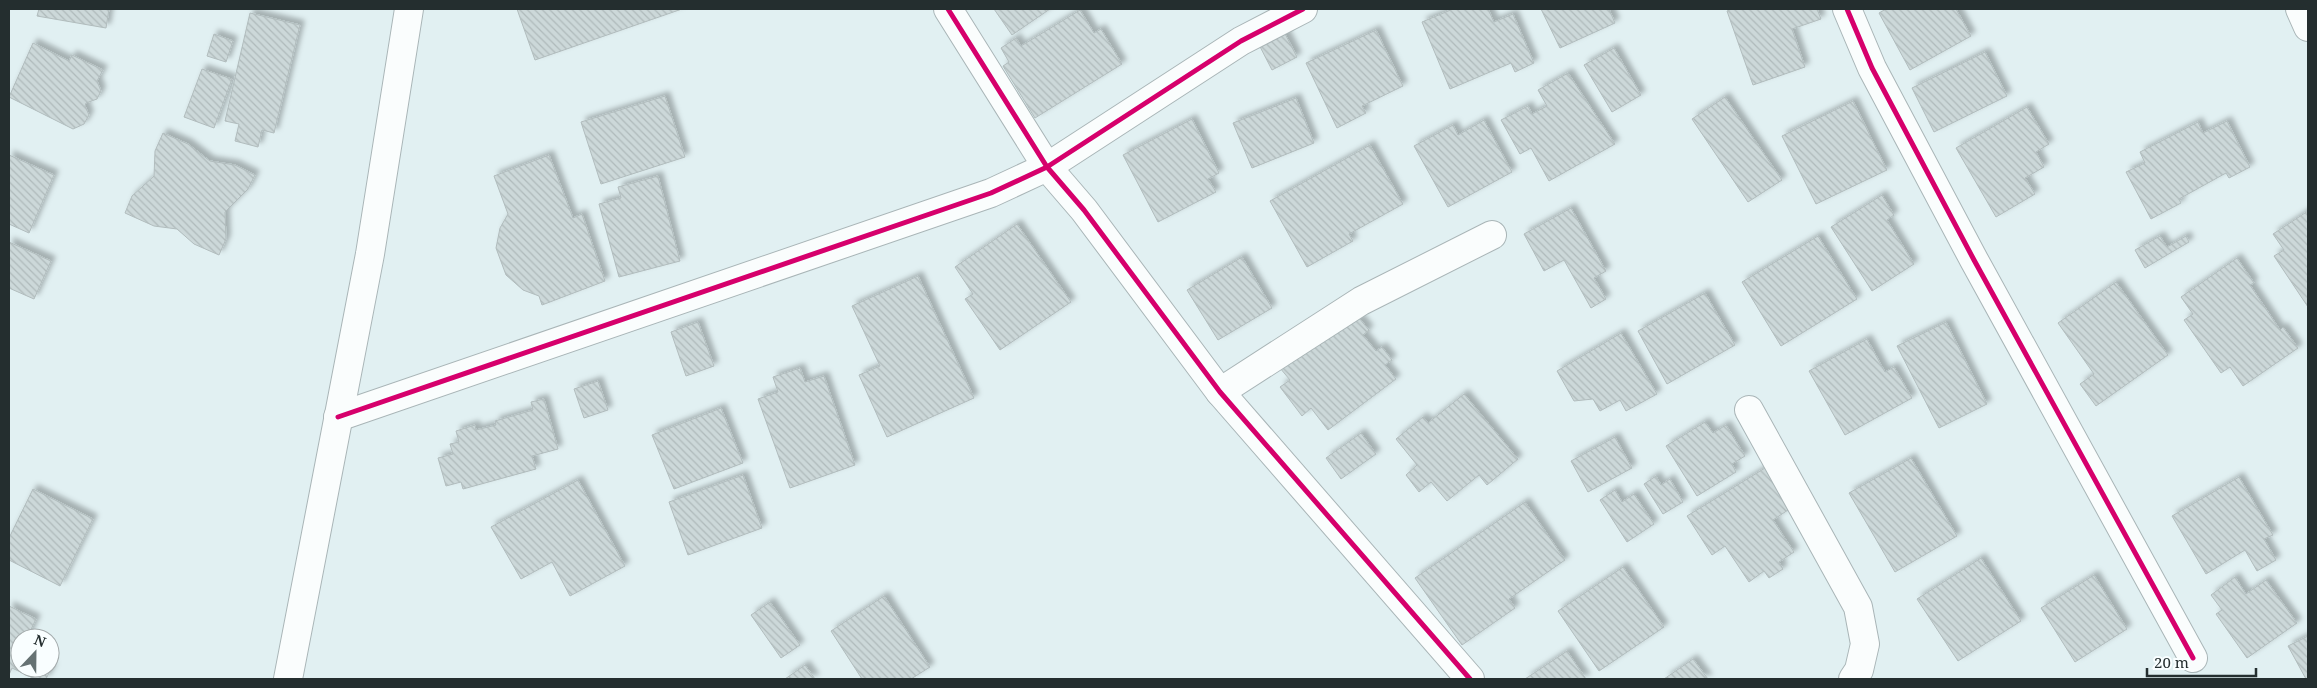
<svg xmlns="http://www.w3.org/2000/svg" width="2317" height="688" font-family="'Noto Serif',serif">
<defs>
<pattern id="building-back-hatch" width="6" height="6" patternUnits="userSpaceOnUse" patternTransform="scale(1.25)"><rect width="6" height="6" fill="#ccd8d9"/><path d="M-1 5l2 2M0 0l6 6M5-1l2 2" fill="none" stroke="#afbabb"/></pattern>
<filter id="shadow"><feDropShadow dx="4.5" dy="-4.5" stdDeviation="2.5" flood-color="#0004"/></filter>
</defs>
<rect width="100%" height="100%" fill="#e1f0f2"/>
<!-- building -->
<g fill="url(#building-back-hatch)" stroke="#b1bcbd" filter="url(#shadow)">
<polygon points="39,9 109,9 106,28 37,16"/>
<polygon points="517,9 682,9 535,60"/>
<polygon points="994,9 1050,9 1012,35"/>
<polygon points="1453,9 1488,9 1494,22 1513,14 1534,63 1515,72 1511,63 1450,89 1422,22"/>
<polygon points="1541,9 1609,9 1615,23 1560,48"/>
<polygon points="1732,9 1817,9 1821,19 1792,29 1805,67 1753,85 1727,11"/>
<polygon points="1886,9 1956,9 1971,36 1910,70 1879,13"/>
<polygon points="1080,10 1094,33 1101,29 1122,64 1035,118 1003,66 1009,62 1001,48 1016,38 1021,46"/>
<polygon points="250,13 300,25 274,133 262,130 258,147 235,141 239,124 225,121"/>
<polygon points="1279,22 1297,57 1272,70 1254,35"/>
<polygon points="1376,30 1403,86 1362,106 1366,113 1337,128 1306,63"/>
<polygon points="214,34 233,41 226,62 207,56"/>
<polygon points="33,43 69,61 72,55 103,70 97,81 101,91 97,99 86,103 85,106 89,115 84,124 73,129 9,97"/>
<polygon points="1614,48 1641,95 1612,112 1584,65"/>
<polygon points="1985,52 2007,96 1934,132 1912,88"/>
<polygon points="202,69 232,79 214,128 184,117"/>
<polygon points="1568,73 1615,144 1549,181 1531,148 1520,154 1501,120 1528,106 1532,114 1547,106 1538,90"/>
<polygon points="665,96 685,157 601,184 581,122"/>
<polygon points="1725,97 1782,180 1748,202 1692,119"/>
<polygon points="1296,98 1314,143 1252,168 1233,123"/>
<polygon points="1853,101 1887,170 1816,204 1782,136"/>
<polygon points="2027,107 2049,144 2036,152 2044,167 2025,178 2035,194 1996,217 1956,148"/>
<polygon points="1192,119 1219,173 1208,179 1216,192 1158,222 1123,155"/>
<polygon points="1484,120 1512,172 1448,207 1414,146 1453,125 1458,135"/>
<polygon points="2227,121 2250,167 2229,178 2226,173 2179,199 2181,203 2151,219 2126,172 2145,163 2140,152 2198,122 2203,133"/>
<polygon points="163,133 188,144 210,161 235,165 255,175 248,189 225,212 226,239 219,255 194,244 177,229 154,226 125,213 132,196 154,176 155,151"/>
<polygon points="1370,145 1403,204 1349,234 1353,241 1307,267 1270,201"/>
<polygon points="9,155 54,175 29,233 9,224"/>
<polygon points="549,155 573,218 582,214 605,281 542,305 539,296 523,290 506,275 496,248 500,228 508,214 494,176"/>
<polygon points="658,176 680,261 619,277 599,204 621,198 618,187"/>
<polygon points="1882,195 1894,215 1887,220 1914,264 1872,291 1831,227"/>
<polygon points="1571,208 1606,271 1594,278 1606,299 1591,308 1564,260 1544,271 1524,234"/>
<polygon points="2308,211 2308,307 2274,256 2284,250 2273,234"/>
<polygon points="1017,224 1071,302 1000,350 965,299 973,294 955,267"/>
<polygon points="1818,236 1857,299 1781,346 1742,282"/>
<polygon points="2160,236 2167,247 2186,236 2189,242 2145,268 2135,250"/>
<polygon points="9,242 51,261 34,299 9,288"/>
<polygon points="1242,257 1272,308 1218,340 1187,290"/>
<polygon points="2237,258 2254,283 2250,285 2280,330 2283,327 2298,348 2243,386 2230,367 2221,373 2184,320 2193,314 2181,297"/>
<polygon points="918,276 974,398 887,437 859,375 880,366 852,306"/>
<polygon points="2116,282 2168,355 2096,406 2080,384 2094,374 2058,323"/>
<polygon points="1705,293 1735,345 1667,384 1638,331"/>
<polygon points="1348,315 1353,322 1359,318 1369,330 1363,335 1376,351 1382,347 1392,360 1385,365 1396,379 1328,430 1311,408 1302,416 1280,387 1290,380 1275,362"/>
<polygon points="698,322 714,366 686,376 671,332"/>
<polygon points="1946,322 1987,404 1939,428 1897,346"/>
<polygon points="1621,333 1657,394 1626,411 1620,400 1600,411 1593,399 1574,401 1557,371"/>
<polygon points="1867,339 1885,372 1894,367 1912,398 1845,435 1809,371"/>
<polygon points="800,368 805,382 824,376 855,465 790,488 758,399 778,392 773,377"/>
<polygon points="598,381 608,410 584,418 574,389"/>
<polygon points="1464,394 1518,459 1487,485 1479,475 1447,501 1431,482 1419,492 1406,475 1417,465 1396,439 1423,417 1428,423"/>
<polygon points="544,399 558,449 532,456 536,469 463,489 461,482 446,486 438,458 453,454 450,444 459,442 456,431 475,425 476,430 496,425 495,421 533,410 531,402"/>
<polygon points="721,408 743,463 674,489 652,435"/>
<polygon points="1705,422 1713,433 1726,425 1745,456 1732,464 1736,472 1697,496 1666,446"/>
<polygon points="1361,433 1376,454 1341,479 1326,458"/>
<polygon points="1615,437 1632,468 1588,492 1571,461"/>
<polygon points="1911,458 1957,536 1895,572 1849,493"/>
<polygon points="1765,468 1791,508 1773,520 1794,552 1779,562 1783,569 1769,578 1764,571 1749,582 1725,546 1712,555 1687,516"/>
<polygon points="743,475 762,528 688,555 669,502"/>
<polygon points="1656,476 1661,485 1670,479 1683,502 1663,514 1644,484"/>
<polygon points="2239,477 2273,535 2264,539 2276,560 2257,571 2245,550 2206,574 2172,516"/>
<polygon points="578,480 625,566 570,596 552,562 521,579 491,527"/>
<polygon points="33,489 93,519 60,586 9,560 9,538"/>
<polygon points="1615,490 1622,502 1634,494 1654,524 1627,542 1600,500"/>
<polygon points="1525,502 1565,560 1509,599 1515,608 1462,645 1415,578"/>
<polygon points="1981,558 2021,621 1958,661 1917,599"/>
<polygon points="1623,567 1664,627 1599,671 1558,611"/>
<polygon points="2094,575 2127,629 2075,662 2041,608"/>
<polygon points="2235,577 2246,594 2266,580 2297,623 2247,658 2216,614 2222,610 2211,595"/>
<polygon points="884,596 930,667 911,679 862,679 831,631"/>
<polygon points="770,602 800,645 781,658 751,615"/>
<polygon points="9,606 36,619 27,638 20,638 20,668 50,668 50,666 52,667 46,679 35,679 12,668 9,675"/>
<polygon points="2308,636 2308,679 2306,679 2288,646"/>
<polygon points="1567,651 1586,679 1525,679"/>
<polygon points="1693,659 1708,679 1664,679"/>
<polygon points="805,665 815,679 785,679"/>
</g>
<g fill="none" stroke-linecap="round" stroke-linejoin="round">
<defs>
<g id="street">
<polyline points="948,9 1047,167 1084,210 1220,392 1470,679"/>
<polyline points="1847,9 1872,68 1974,260 2193,658"/>
<polyline points="2300,9 2308,27"/>
<polyline points="1220,392 1361,301 1492,235"/>
<polyline points="1749,410 1858,607 1865,644 1859,670 1853,679"/>
<polyline points="338,417 991,193 1047,167 1241,41 1303,9"/>
<polyline points="288,679 370,254 409,9"/>
</g>
</defs>
<!-- street casing -->
<use href="#street" stroke="#a9b5b7" stroke-width="30"/>
<!-- street -->
<use href="#street" stroke="#fafdfd" stroke-width="28"/>
<defs>
<g id="cycleway">
<polyline points="948,9 1047,167 1084,210 1220,392 1470,679"/>
<polyline points="1847,9 1872,68 1974,260 2193,658"/>
<polyline points="338,417 991,193 1047,167 1241,41 1303,9"/>
</g>
</defs>
<!-- cycleway casing -->
<use href="#cycleway" stroke="#f9feff" stroke-width="8"/>
<!-- cycleway -->
<use href="#cycleway" stroke="#d6006c" stroke-width="5"/>
</g>
<!-- border -->
<rect width="2317" height="688" fill="none" stroke="#242e2f" stroke-width="20"/>
<!-- north arrow -->
<g transform="translate(35 653) rotate(22)"><circle r="24" fill="#f9feff" stroke="#a4abac"/>
<path d="M0-4L9 19L0 12L-9 19Z" fill="#667273"/>
<text y="-8" font-size="14" font-weight="bold" text-anchor="middle" fill="#242e2f">N</text>
</g>
<!-- scale -->
<path d="M2147 668v8h109v-8" fill="none" stroke="#242e2f" stroke-width="2.5"/>
<text x="2154" y="668" font-size="15" fill="#242e2f" stroke="#f9feff" stroke-width="4" paint-order="stroke">20 m</text>
</svg>
